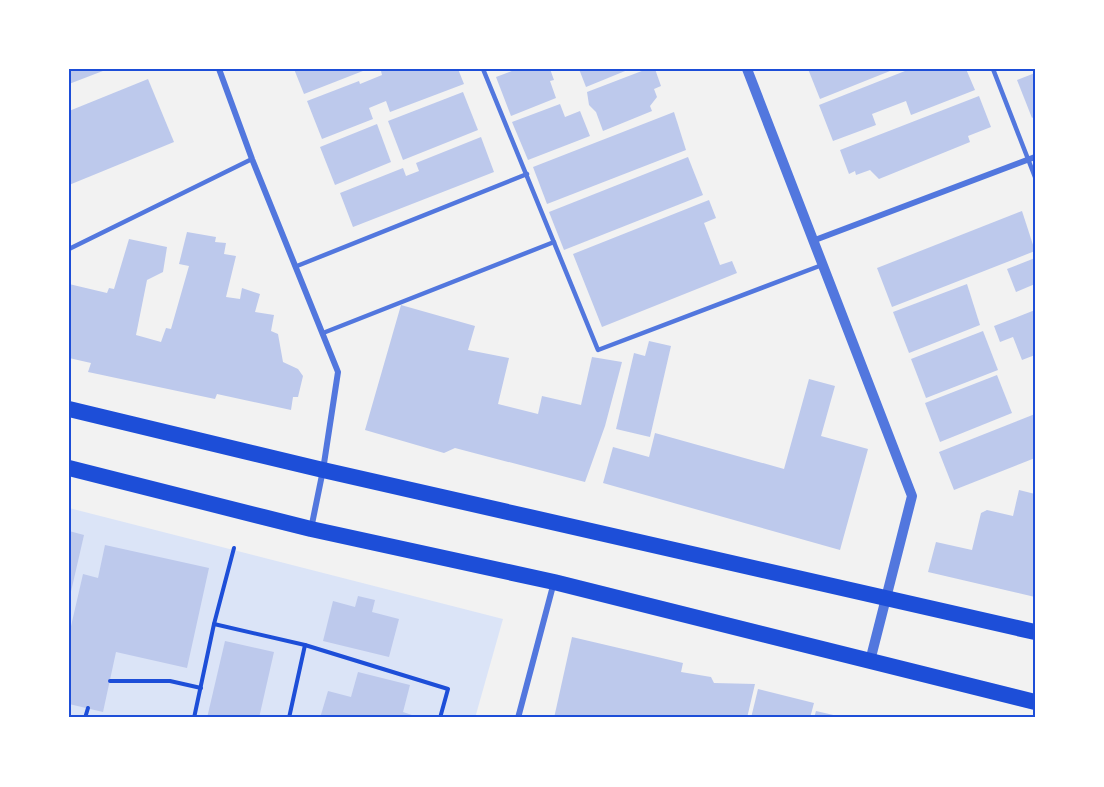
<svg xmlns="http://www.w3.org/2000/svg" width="1104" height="787" font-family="'IBM Plex Sans',sans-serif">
<rect width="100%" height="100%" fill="#f2f2f2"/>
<!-- green -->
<polygon fill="#dbe4f7" points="69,508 503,619 475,718 69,718"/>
<!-- building -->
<g fill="#bdc9ec">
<polygon points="69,69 108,69 69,84"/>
<polygon points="294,69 368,69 304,94"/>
<polygon points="386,69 458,69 464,84 390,112 386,101 369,108 373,119 322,139 307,101 359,81 360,84 382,75 381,71"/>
<polygon points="517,69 550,69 554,80 550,81 556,98 511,116 496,77"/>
<polygon points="579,69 630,69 586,87"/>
<polygon points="647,69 655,69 661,86 654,89 657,97 650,106 652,111 603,131 596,112 589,105 587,92"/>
<polygon points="808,69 895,69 820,99"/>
<polygon points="910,69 966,69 975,90 911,115 906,101 872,114 876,125 833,141 819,105"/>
<polygon points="1035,73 1035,116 1032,118 1017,80"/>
<polygon points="148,79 174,142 69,185 69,111"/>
<polygon points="463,92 478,130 403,160 388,121"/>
<polygon points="979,96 991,127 968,136 970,142 879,179 870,170 856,175 855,171 849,174 840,150"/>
<polygon points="560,104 565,117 580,111 590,136 528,160 512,122"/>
<polygon points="674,112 686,150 547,204 533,167"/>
<polygon points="377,124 391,162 335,185 320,147"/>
<polygon points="481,137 494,172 353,227 340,193 403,168 406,176 419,171 416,163"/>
<polygon points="688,157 703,195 564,250 549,212"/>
<polygon points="709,200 716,218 704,223 720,265 732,261 737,273 602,327 573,254"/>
<polygon points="1022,211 1035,251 892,307 877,268"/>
<polygon points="187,232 216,237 215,242 226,243 224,254 236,256 226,297 240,299 242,288 260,294 255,312 274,315 271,331 278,334 283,362 298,369 303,376 298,397 293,397 291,410 217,394 215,399 88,372 91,363 69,358 69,284 107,293 109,288 114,289 129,239 167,247 163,272 147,280 136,335 161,342 166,328 171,329 189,266 179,264"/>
<polygon points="1035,258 1035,284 1016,292 1007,269"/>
<polygon points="967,284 980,325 909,353 893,312"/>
<polygon points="401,305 475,326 468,350 509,358 498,404 538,414 542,396 581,405 592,357 622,362 605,426 585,482 455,448 444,453 365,430"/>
<polygon points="1035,310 1035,355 1022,360 1013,337 1000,342 994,326"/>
<polygon points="983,331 998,370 926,398 911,359"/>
<polygon points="649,341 671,346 650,437 616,429 634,353 645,356"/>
<polygon points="997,375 1012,413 940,442 925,403"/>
<polygon points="809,379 835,386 821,436 868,449 840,550 603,483 613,447 649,457 655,433 784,469"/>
<polygon points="1035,414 1035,458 954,490 939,452"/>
<polygon points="1019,490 1035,494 1035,597 928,572 936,542 972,550 981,513 987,510 1013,516"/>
<polygon points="69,531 84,535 70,596 69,596"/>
<polygon points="105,545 209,568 187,668 116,652 103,712 69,704 69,635 83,574 98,578"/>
<polygon points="358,596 375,600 372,612 399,619 389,657 323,641 333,601 355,607"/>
<polygon points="572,637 683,663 681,672 711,677 714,683 755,684 747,718 554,718"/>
<polygon points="225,641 274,652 259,718 207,718"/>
<polygon points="358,672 410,685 403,712 421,718 320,718 328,691 351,697"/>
<polygon points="758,689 814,703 810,718 751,718"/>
<polygon points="816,711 842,717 842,718 814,718"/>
</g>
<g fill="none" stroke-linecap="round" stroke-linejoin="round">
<!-- path -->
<g stroke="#1d4ed8" stroke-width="4">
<polyline points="214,624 305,645 448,689 440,718"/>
<polyline points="110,681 170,681 201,688"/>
<polyline points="85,718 88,708"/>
<polyline points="194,718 214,624 234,548"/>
<polyline points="289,718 305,645"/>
</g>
<!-- service -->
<g stroke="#5277de" stroke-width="4.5">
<polyline points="483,69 598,350 822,265"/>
<polyline points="993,69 1035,177"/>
<polyline points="69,249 252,159"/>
<polyline points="297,266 527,174"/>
<polyline points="323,333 554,242"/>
</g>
<!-- minor -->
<g stroke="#5277de" stroke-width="6">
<polyline points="219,69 252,159 338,372 323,470 311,529"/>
<polyline points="815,240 1035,157"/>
<polyline points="518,718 554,582"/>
</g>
<!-- tertiary -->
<polyline stroke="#5277de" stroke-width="10" points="747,69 912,496 870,661"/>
<!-- trunk -->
<g stroke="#1d4ed8" stroke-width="16">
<polyline points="69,409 323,470 1035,632"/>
<polyline points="69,468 311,529 554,582 1035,702"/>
</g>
</g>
<!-- border -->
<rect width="1104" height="787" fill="none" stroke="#ffffff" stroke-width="141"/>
<rect x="70" y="70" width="964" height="646" fill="none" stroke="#1d4ed8" stroke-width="2"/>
</svg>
